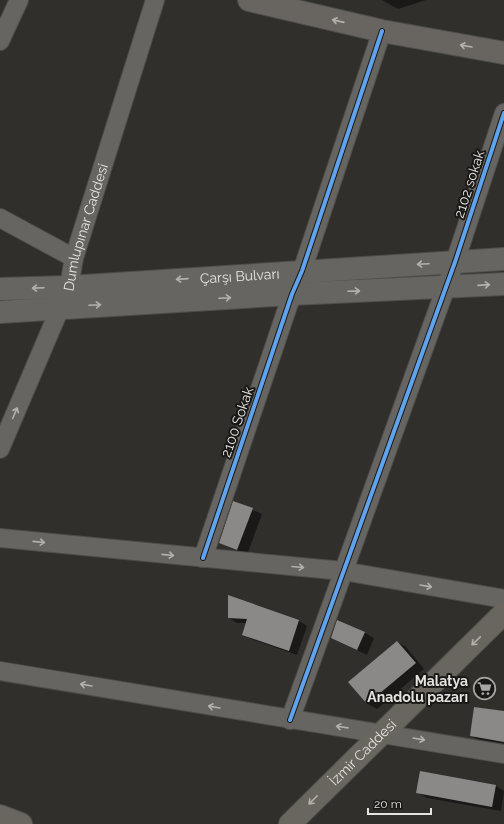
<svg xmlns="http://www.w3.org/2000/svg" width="504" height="824" font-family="Raleway,sans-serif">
<rect width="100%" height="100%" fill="#312f2c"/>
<!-- shadow -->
<g fill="#0007">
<polygon points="382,0 426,0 398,9"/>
<polygon points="234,502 262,514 247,555 220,543"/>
<polygon points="229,597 299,621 307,626 297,655 251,639 243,634 247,623 237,623 229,618"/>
<polygon points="365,633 374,638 367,655 332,638"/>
<polygon points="397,642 406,647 424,669 377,709 368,704"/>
<polygon points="504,712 504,745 481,741 471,736"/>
<polygon points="496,786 504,791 501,811 427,798 417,792"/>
</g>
<!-- building -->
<g fill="#8b8987">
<polygon points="233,501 253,508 237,550 219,543"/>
<polygon points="228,595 299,620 289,651 242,635 247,619 228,618"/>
<polygon points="337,620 365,632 357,650 331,638"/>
<polygon points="397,641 416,663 367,704 348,682"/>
<polygon points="474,707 504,711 504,742 470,736"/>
<polygon points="420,771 496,785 492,807 416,793"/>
</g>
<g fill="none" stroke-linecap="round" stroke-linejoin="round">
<defs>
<g id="minor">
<polyline points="0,41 19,0"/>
<polyline points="0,218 74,258"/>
<path id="s1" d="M 0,449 L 69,287 L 74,258 L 155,0"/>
<polyline points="0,538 343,571 504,599"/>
<polyline points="203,558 292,294 302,271 382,31"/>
<polyline points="0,671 504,754"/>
<polyline points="290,720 455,262 504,113"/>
</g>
<g id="tertiary">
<path id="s2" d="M 0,289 L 69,287 L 504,259"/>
<polyline points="0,312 292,294 504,284"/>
</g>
<polyline id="secondary" points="249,0 382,31 504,53"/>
<g id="primary">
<polyline points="0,816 21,824"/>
<path id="s3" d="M 290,824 L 504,613"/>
</g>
</defs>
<!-- minor casing -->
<use href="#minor" stroke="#4e4d4a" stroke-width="20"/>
<!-- tertiary casing -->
<use href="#tertiary" stroke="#4e4d4a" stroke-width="24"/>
<!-- secondary casing -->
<use href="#secondary" stroke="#4e4d4a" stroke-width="24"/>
<!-- primary casing -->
<use href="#primary" stroke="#4e4d4a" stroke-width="24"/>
<!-- minor -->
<use href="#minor" stroke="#676562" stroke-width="18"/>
<!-- tertiary -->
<use href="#tertiary" stroke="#676562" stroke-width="22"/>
<!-- secondary -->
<use href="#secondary" stroke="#686560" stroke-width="22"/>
<!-- primary -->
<use href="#primary" stroke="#69655f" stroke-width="22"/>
<defs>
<g id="cycleway">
<polyline points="203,558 292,294 302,271 382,31"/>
<polyline points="290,720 455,262 504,113"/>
</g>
</defs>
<!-- cycleway casing -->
<use href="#cycleway" stroke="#1a1816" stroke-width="6"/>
<!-- cycleway -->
<use href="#cycleway" stroke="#60a3ed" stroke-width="4"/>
</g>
<!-- one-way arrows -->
<defs><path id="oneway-shaft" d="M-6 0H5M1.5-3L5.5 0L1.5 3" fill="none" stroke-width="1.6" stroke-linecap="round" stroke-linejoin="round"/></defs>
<g stroke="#b4b1ad">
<use href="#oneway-shaft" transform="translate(338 21) rotate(-167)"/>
<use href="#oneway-shaft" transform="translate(466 46) rotate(-170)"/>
</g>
<g stroke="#b3b1ae">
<use href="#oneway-shaft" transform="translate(423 264) rotate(177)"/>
<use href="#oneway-shaft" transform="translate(182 279) rotate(176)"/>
<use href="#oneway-shaft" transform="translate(484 285) rotate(-4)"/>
<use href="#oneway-shaft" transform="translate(38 288) rotate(178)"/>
<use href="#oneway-shaft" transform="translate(354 291) rotate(-2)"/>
<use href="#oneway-shaft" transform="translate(225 298) rotate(-3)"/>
<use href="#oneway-shaft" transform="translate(95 305) rotate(-3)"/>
<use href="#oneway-shaft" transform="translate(15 413) rotate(-67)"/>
<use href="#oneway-shaft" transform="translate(39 542) rotate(6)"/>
<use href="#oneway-shaft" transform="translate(168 555) rotate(6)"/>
<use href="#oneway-shaft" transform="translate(298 567) rotate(5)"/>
<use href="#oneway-shaft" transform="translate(426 586) rotate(10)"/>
<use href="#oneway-shaft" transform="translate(86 685) rotate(-170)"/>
<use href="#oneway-shaft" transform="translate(214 707) rotate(-170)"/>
<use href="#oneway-shaft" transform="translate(342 727) rotate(-172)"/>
<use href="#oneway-shaft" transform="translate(419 739) rotate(10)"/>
</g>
<g stroke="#b4b1ac">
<use href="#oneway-shaft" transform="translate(476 641) rotate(136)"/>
<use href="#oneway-shaft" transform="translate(313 800) rotate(135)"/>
</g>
<!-- icons -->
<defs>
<symbol id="supermarket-ring" viewBox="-11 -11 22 22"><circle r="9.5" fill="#1a1816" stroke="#a7a5a1" stroke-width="1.5"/><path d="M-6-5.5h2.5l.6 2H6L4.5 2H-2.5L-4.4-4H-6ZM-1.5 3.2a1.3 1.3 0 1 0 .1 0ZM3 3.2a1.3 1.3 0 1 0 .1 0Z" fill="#a7a5a1"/></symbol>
</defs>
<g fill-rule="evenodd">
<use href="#supermarket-ring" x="472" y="676" width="25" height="25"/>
</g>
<g text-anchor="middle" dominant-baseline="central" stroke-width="4" stroke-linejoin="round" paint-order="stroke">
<!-- street labels -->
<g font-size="14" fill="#e6e4e0" stroke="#1a1816">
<text transform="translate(469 184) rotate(-72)">2102 sokak</text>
<text stroke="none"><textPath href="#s1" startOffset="238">Dumlupınar Caddesi</textPath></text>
<text stroke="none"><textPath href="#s2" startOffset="240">Çarşı Bulvarı</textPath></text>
<text transform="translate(237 422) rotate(-71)">2100 Sokak</text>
<text stroke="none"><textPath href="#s3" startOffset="102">İzmir Caddesi</textPath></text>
</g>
<!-- poi labels -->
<g font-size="14" font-weight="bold" fill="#e6e4e0" stroke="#1a1816" text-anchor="end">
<text x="468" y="681">Malatya<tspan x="468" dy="16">Anadolu pazarı</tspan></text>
</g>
</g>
<!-- scale -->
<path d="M368 808v6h63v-6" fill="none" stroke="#e6e4e0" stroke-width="2"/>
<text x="374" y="808" font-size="12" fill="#e6e4e0" stroke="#1a1816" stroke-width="3" paint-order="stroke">20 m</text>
</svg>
